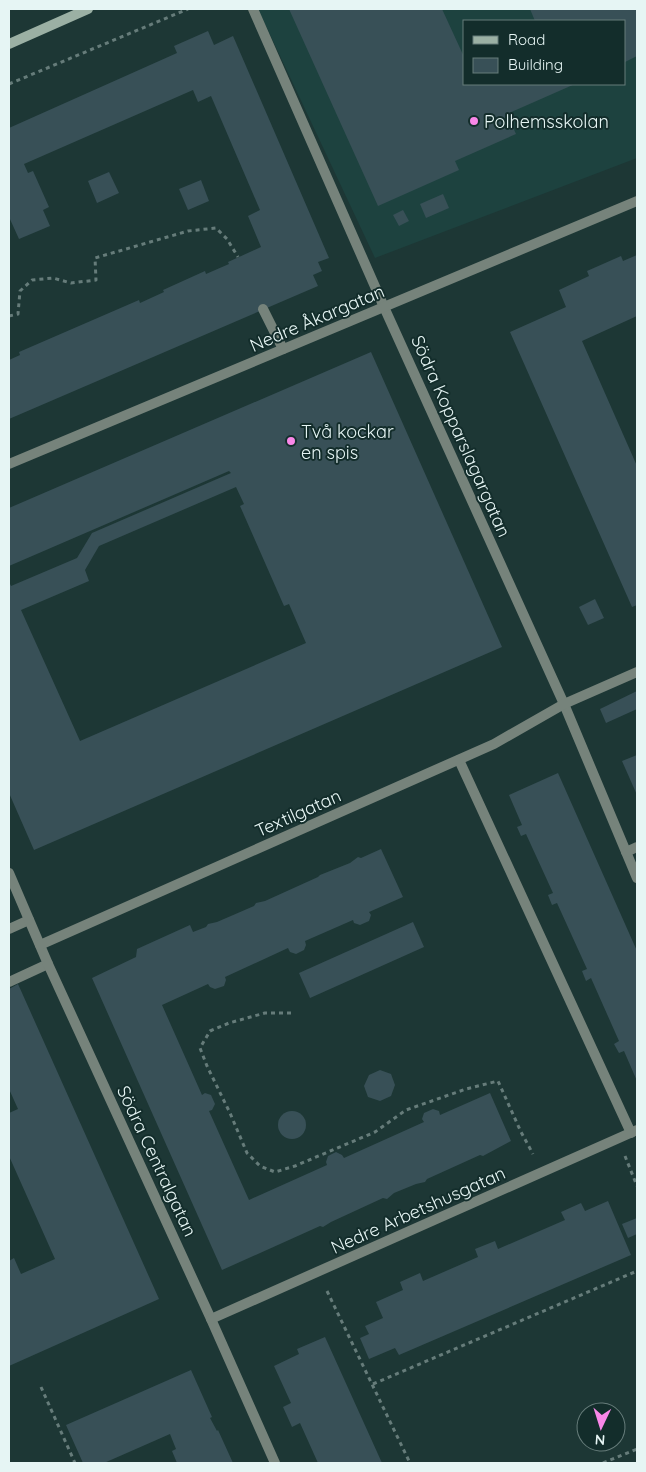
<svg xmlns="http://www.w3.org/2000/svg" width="646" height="1472" font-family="Quicksand,sans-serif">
<rect width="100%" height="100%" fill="#1d3735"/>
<!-- built -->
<path fill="#1d423f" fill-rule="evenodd" d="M 258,9 L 637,9 L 637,158 L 375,258 ZM 465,21 L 625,21 L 625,84 L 465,84 Z"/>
<!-- building -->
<g fill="#385057" fill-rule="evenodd">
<polygon points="289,9 442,9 465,59 465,84 575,84 507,114 516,134 455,161 459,170 378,206"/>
<polygon points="530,9 637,9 637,56 625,62 625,21 535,21"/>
<polygon points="208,31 214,45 233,36 329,258 318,262 322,271 313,275 318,286 9,419 9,360 20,355 19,352 139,300 140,303 164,292 163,290 205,271 206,274 229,264 228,262 261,247 248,216 260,210 211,96 198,102 193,90 24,164 28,173 33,171 49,207 43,210 50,226 19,239 9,217 9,128 177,53 174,46"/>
<polygon points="109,172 119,193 97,203 88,181"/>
<polygon points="201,180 209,201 188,210 179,189"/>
<polygon points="443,194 449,208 426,218 420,204"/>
<polygon points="403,210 409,221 399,226 393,215"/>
<polygon points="637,255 637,316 582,341 637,466 637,605 632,607 510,332 566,307 559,290 589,276 587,271 621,256 623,261"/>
<path d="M 371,352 L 502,647 L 34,850 L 9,793 L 9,582 L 11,586 L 77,558 L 92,533 L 231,473 L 229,471 L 9,566 L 9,508 ZM 236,487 L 244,504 L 240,506 L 284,606 L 289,604 L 306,643 L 80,741 L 21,610 L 89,581 L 85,570 L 99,546 Z"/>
<polygon points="595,599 604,618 588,625 579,607"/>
<polygon points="637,691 637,709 606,723 600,709"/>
<polygon points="637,755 637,795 622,761"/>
<polygon points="558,773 637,951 637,1081 624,1051 619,1053 614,1044 619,1041 591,978 586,981 582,971 587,969 557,903 552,905 548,895 553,893 526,834 521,836 517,827 522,825 509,795"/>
<polygon points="381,849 403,897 369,912 371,915 369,921 360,925 354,923 353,920 305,941 306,945 304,950 296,954 290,952 288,948 225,977 226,980 224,986 215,989 210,987 208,984 162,1005 202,1095 205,1093 211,1095 215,1104 212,1110 209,1111 249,1200 327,1165 326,1162 328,1156 336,1152 342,1155 344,1158 424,1122 422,1119 424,1113 433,1109 439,1111 440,1115 490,1093 511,1141 483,1156 480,1155 427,1179 425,1182 416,1184 394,1193 387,1199 383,1198 331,1222 323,1227 320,1226 222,1270 92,978 136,957 137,949 190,925 193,932 206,927 208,924 217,922 254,906 256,903 265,901 318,877 320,875 350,863 358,857 361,858"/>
<polygon points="413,922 424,947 310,998 299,973"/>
<polygon points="18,984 159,1299 9,1366 9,1261 14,1258 21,1274 55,1259 9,1156 9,1113 18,1109 9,1089 9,989"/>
<polygon points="380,1070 391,1074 395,1085 391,1096 380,1101 368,1097 364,1086 369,1075"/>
<circle cx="292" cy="1125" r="14"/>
<polygon points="608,1201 631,1255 399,1355 395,1348 369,1359 360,1338 369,1334 365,1326 383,1318 376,1302 403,1290 400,1282 420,1273 423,1281 478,1257 475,1249 495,1241 498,1249 565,1220 561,1212 581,1203 585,1211"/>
<polygon points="637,1218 637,1234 628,1238 622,1224"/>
<polygon points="325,1337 382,1463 318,1463 300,1423 292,1427 283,1407 291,1403 274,1366 299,1354 297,1349"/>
<polygon points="191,1370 212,1417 210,1418 217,1431 218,1430 233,1463 177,1463 172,1451 176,1449 170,1434 104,1463 83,1463 66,1425"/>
</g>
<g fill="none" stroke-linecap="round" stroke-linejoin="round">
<!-- path -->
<g stroke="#667c7a" stroke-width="3" stroke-dasharray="4 4" stroke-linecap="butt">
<polyline points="9,84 188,9"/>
<polyline points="9,316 18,314 20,291 32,280 53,278 71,283 96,280 95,258 188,231 216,228 227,239 238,257"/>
<polyline points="291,1013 265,1013 229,1023 210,1031 200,1048 207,1066 230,1113 247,1153 260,1166 275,1172 295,1166 375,1132 406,1110 466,1089 498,1081 521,1132 533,1154"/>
<polyline points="625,1156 637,1186"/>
<polyline points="327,1291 410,1463"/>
<polyline points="373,1384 637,1271"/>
<polyline points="41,1387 75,1463"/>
<polyline points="603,1463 637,1449"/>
</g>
<!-- service -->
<g stroke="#76837b" stroke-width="10">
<polyline points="263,309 283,349"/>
<polyline points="459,760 631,1133"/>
<polyline points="9,929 29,920"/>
<polyline points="9,982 48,964"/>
</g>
<!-- minor -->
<g stroke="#76837b" stroke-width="10">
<polyline points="253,9 384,307 564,704 637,878"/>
<polyline points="9,464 637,201"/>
<polyline points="626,852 637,847"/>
<polyline points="9,873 48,964 211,1319 275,1463"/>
<polyline points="40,945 494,744 564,704 637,672"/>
<polyline points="211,1319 637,1130"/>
</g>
<!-- secondary -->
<polyline stroke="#9bb0a4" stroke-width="10" points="9,44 88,9"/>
</g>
<!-- markers -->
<g fill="#f987e8" stroke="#132d2b" stroke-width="2">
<circle cx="474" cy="121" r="5"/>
<circle cx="291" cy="441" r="5"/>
</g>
<g text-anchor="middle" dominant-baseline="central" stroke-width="4" stroke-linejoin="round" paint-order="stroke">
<!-- poi labels -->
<g font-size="18" fill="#e6f5f4" stroke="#132d2b" text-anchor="start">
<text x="484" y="121">Polhemsskolan</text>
<text x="301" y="431">Två kockar<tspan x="301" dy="21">en spis</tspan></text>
</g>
<!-- street labels -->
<g font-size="18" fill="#e6f5f4" stroke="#132d2b">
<text transform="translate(317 318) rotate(-23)">Nedre Åkargatan</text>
<text transform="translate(461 436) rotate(66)">Södra Kopparslagargatan</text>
<text transform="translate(298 813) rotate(-24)">Textilgatan</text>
<text transform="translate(157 1161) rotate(65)">Södra Centralgatan</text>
<text transform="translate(418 1210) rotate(-24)">Nedre Arbetshusgatan</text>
</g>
</g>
<!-- border -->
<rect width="646" height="1472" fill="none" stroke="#e6f5f4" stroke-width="20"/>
<!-- legend -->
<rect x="463" y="20" width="162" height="65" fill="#132d2b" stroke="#677d7b"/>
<rect x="473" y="36" width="25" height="8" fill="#9bb0a4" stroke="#677d7b"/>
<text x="508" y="45" font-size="15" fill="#e6f5f4">Road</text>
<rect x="473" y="58" width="25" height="15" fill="#385057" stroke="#677d7b"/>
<text x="508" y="70" font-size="15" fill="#e6f5f4">Building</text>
<!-- north arrow -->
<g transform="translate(601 1427) rotate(184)"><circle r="24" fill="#132d2b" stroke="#677d7b"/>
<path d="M0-4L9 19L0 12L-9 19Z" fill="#f987e8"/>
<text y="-8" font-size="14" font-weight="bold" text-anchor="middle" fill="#e6f5f4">N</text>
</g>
</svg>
